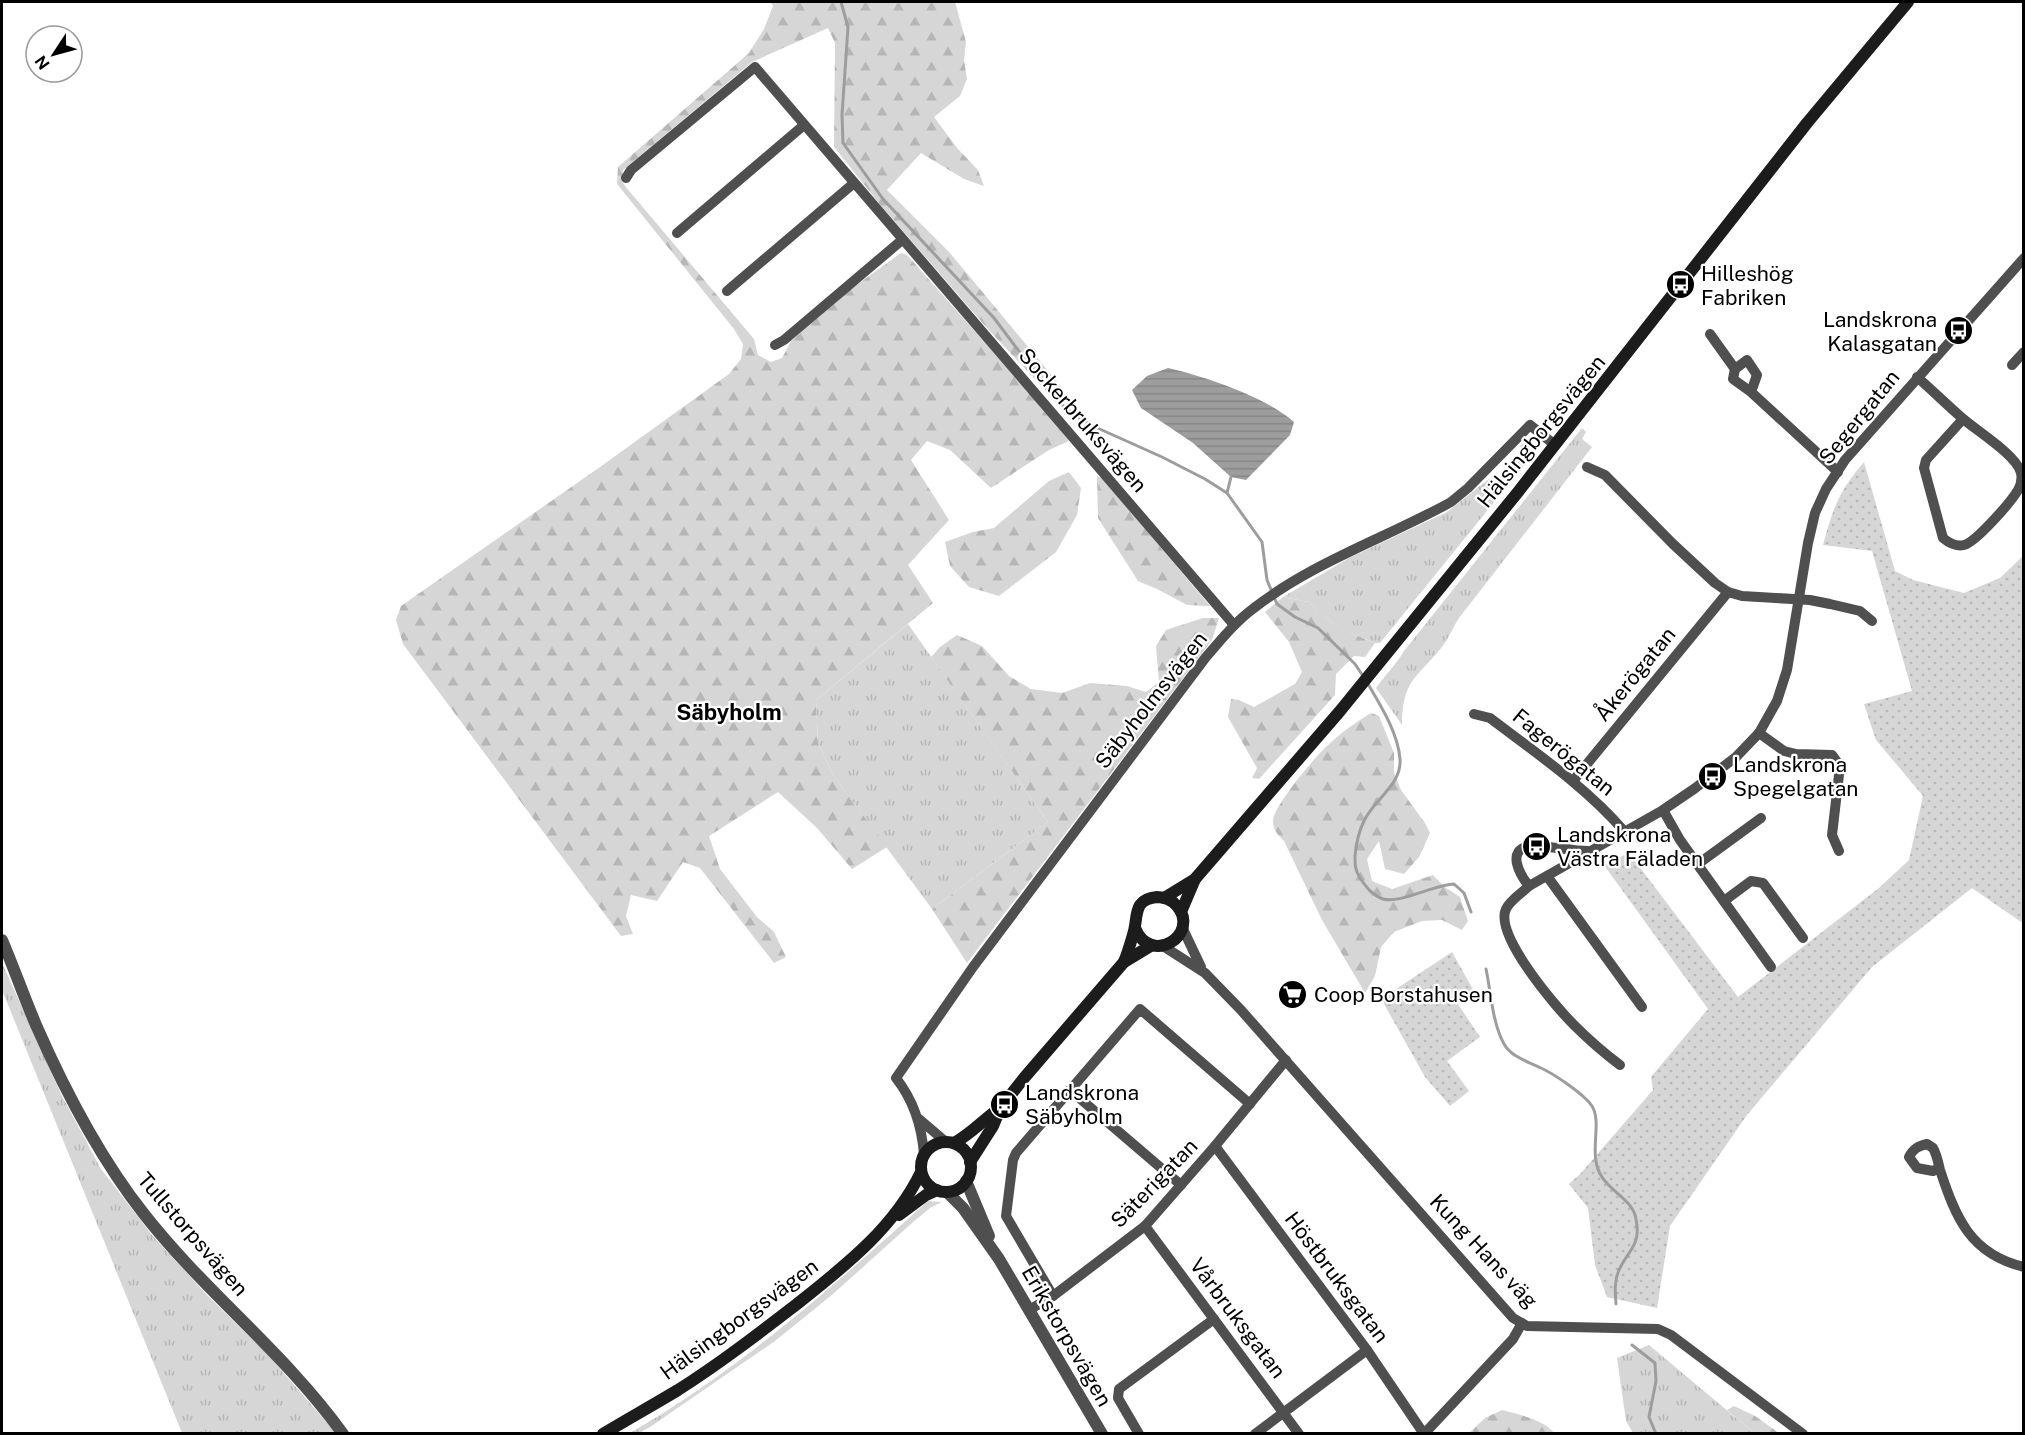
<svg xmlns="http://www.w3.org/2000/svg" width="2025" height="1435" font-family="'Public Sans',sans-serif">
<defs>
<pattern id="grass-tufts" width="24" height="20" patternUnits="userSpaceOnUse" patternTransform="scale(1.5)"><rect width="24" height="20" fill="#d6d6d6"/><path d="M3 7l-1-3M5 7V3M7 7l1-3M15 17l-1-3M17 17v-4M19 17l1-3" fill="none" stroke="#b6b6b6"/></pattern>
<pattern id="forest-firs" width="22" height="20" patternUnits="userSpaceOnUse" patternTransform="scale(1.5)"><rect width="22" height="20" fill="#d6d6d6"/><path d="M5 1l3.5 6h-7zM16 11l3.5 6h-7z" fill="#b6b6b6"/></pattern>
<pattern id="park-dots" width="8" height="8" patternUnits="userSpaceOnUse" patternTransform="scale(1.5)"><rect width="8" height="8" fill="#d6d6d6"/><path d="M2 2h.1M6 6h.1" fill="none" stroke="#b6b6b6" stroke-width="1.8" stroke-linecap="round"/></pattern>
<pattern id="water-rules" width="6" height="5" patternUnits="userSpaceOnUse" patternTransform="scale(1.5)"><rect width="6" height="5" fill="#9d9d9d"/><path d="M0 2.5h6" fill="none" stroke="#858585"/></pattern>
</defs>
<rect width="100%" height="100%" fill="#fff"/>
<!-- grass -->
<g fill="url(#grass-tufts)">
<path d="M 1582,428 L 1586,432 L 1582,439 L 1592,447 L 1459,618 C 1453,627 1449,638 1442,647 C 1417,678 1402,680 1402,725 L 1376,688 C 1385,675 1396,665 1404,651 Z"/>
<polygon points="1531,441 1534,450 1529,459 1380,643 1375,643 1342,629 1319,613 1309,602 1283,597 1349,558 1447,512 1490,478 1498,484 1522,454 1520,446 1524,442"/>
<polygon points="908,624 1048,822 932,909 833,775 818,743 816,700"/>
<polygon points="2,963 61,1094 101,1169 152,1235 207,1295 269,1356 336,1433 182,1433 2,990"/>
<path d="M 928,1201 L 942,1202 L 930,1208 L 912,1223 L 833,1294 L 775,1341 L 650,1427 L 639,1433 L 630,1433 C 740,1370 834,1285 928,1201 Z"/>
<polygon points="1649,1345 1754,1433 1633,1433 1626,1421 1617,1358"/>
</g>
<!-- forest -->
<g fill="url(#forest-firs)">
<polygon points="771,2 955,2 966,42 964,60 967,79 960,96 934,117 958,149 978,170 984,186 964,179 921,153 887,190 950,253 1064,390 1066,398 1059,405 987,328 882,207 834,147 835,43 828,28 752,62 623,170 622,181 625,186 754,339 758,355 771,362 782,358 791,341 851,289 901,253 907,255 1053,419 1069,441 1049,450 991,488 950,450 927,441 911,460 949,520 908,565 933,603 816,700 818,743 833,775 887,847 852,869 817,828 778,792 709,836 720,869 757,917 774,932 786,957 774,963 700,868 683,862 657,901 631,895 626,916 633,934 621,936 403,644 396,620 401,606 600,467 729,374 741,359 743,344 734,329 617,184 618,167 749,53 764,29 773,6"/>
<polygon points="1069,472 1081,488 1077,515 1056,552 999,596 969,587 950,566 945,542 973,532 994,528 1049,481"/>
<polygon points="1097,476 1103,479 1210,606 1187,605 1157,589 1138,581 1098,518"/>
<path d="M 1283,597 L 1309,602 C 1327,623 1350,633 1375,643 L 1365,657 L 1354,656 L 1336,674 L 1335,695 L 1259,779 L 1252,778 L 1257,768 L 1228,717 L 1231,699 L 1239,700 L 1254,707 L 1295,684 L 1302,672 L 1289,642 L 1265,612 Z"/>
<polygon points="1203,618 1219,618 1212,640 967,963 932,909 1048,822 931,657 940,647 957,635 982,646 1009,676 1031,689 1062,693 1090,683 1127,686 1146,692 1159,682 1156,646 1166,630"/>
<path d="M 1371,713 L 1379,716 L 1394,753 L 1394,773 L 1401,790 L 1425,823 L 1430,833 L 1419,857 L 1404,874 L 1385,869 L 1379,841 L 1367,859 L 1372,881 L 1392,889 L 1433,875 L 1446,888 L 1460,897 L 1468,921 L 1462,930 L 1442,920 L 1422,921 L 1394,932 L 1381,947 L 1375,976 L 1365,993 L 1322,920 L 1284,841 C 1278,835 1273,830 1273,821 C 1273,807 1314,758 1326,747 C 1340,733 1355,723 1371,713 Z"/>
<polygon points="1734,1406 1755,1416 1779,1433 1754,1433 1727,1410"/>
<path d="M 1502,1410 C 1520,1415 1543,1419 1554,1433 L 1469,1433 L 1485,1418 Z"/>
</g>
<!-- park -->
<g fill="url(#park-dots)">
<path d="M 1864,462 L 1895,571 L 1913,580 L 1964,593 L 2000,578 L 2023,556 L 2023,921 L 2021,922 L 1972,888 L 1872,967 L 1747,1115 L 1670,1226 L 1657,1308 L 1607,1297 L 1595,1265 L 1588,1208 L 1569,1184 L 1580,1174 L 1653,1090 L 1651,1077 L 1708,1009 L 1604,865 L 1629,853 L 1738,997 L 1879,888 L 1909,860 L 1923,796 L 1876,740 L 1864,704 L 1912,691 L 1872,551 L 1823,545 C 1833,508 1839,491 1864,462 Z"/>
<polygon points="1452,952 1475,993 1458,1004 1480,1037 1447,1061 1469,1091 1450,1106 1425,1077 1384,1004 1384,997"/>
</g>
<!-- water -->
<path fill="url(#water-rules)" d="M 1168,368 C 1204,376 1268,398 1294,422 L 1290,435 L 1246,480 L 1231,477 L 1193,443 L 1141,408 L 1132,390 L 1147,376 Z"/>
<g fill="none" stroke-linecap="round" stroke-linejoin="round">
<!-- stream -->
<g stroke="#9d9d9d" stroke-width="3">
<polyline points="841,2 848,27 842,115 843,143 883,199 994,318 1054,398 1077,417 1093,426 1162,457 1205,479 1227,493 1262,542 1267,580 1277,604 1295,617 1318,628 1355,664 1363,676"/>
<polyline points="1227,493 1231,477"/>
<path d="M 1368,684 C 1381,706 1398,733 1400,759 C 1402,785 1374,799 1364,821 C 1359,831 1356,845 1355,856 C 1355,865 1355,870 1360,878 C 1366,887 1372,895 1383,899 C 1400,904 1433,885 1454,884 L 1464,893 L 1471,912"/>
<path d="M 1486,969 C 1491,992 1492,1022 1504,1044 C 1511,1057 1529,1062 1541,1068 C 1554,1074 1584,1094 1592,1106 C 1603,1124 1587,1155 1602,1177 C 1611,1192 1633,1200 1636,1219 C 1641,1245 1630,1248 1620,1268 C 1614,1279 1615,1292 1616,1304"/>
<polyline points="1632,1345 1655,1363 1656,1381 1649,1417 1656,1434"/>
</g>
<!-- minor -->
<g stroke="#4f4f4f" stroke-width="10">
<polyline points="626,178 631,170 755,67 1234,625"/>
<polyline points="677,233 804,125"/>
<polyline points="727,291 854,183"/>
<polyline points="1710,334 1735,369"/>
<polyline points="775,345 784,340 902,240"/>
<polyline points="2012,365 2024,352"/>
<path d="M 1917,377 C 1932,390 1946,404 1961,417 C 1975,430 2017,455 2021,473 C 2022,478 2021,485 2018,490 C 2011,502 1976,542 1964,545 C 1956,547 1949,543 1943,538 L 1924,468 L 1926,460 L 1963,419"/>
<polyline points="1751,392 1733,379 1735,369 1747,360 1757,375 1751,392 1838,472"/>
<polyline points="1587,467 1605,475 1673,544 1715,583 1728,592 1742,596 1810,600 1830,604 1860,611 1872,621"/>
<path d="M 1474,714 L 1490,718 C 1536,753 1586,787 1624,831"/>
<polyline points="1759,733 1784,751 1796,754 1832,755 1840,766 1832,835 1839,851"/>
<polyline points="1573,781 1728,592"/>
<polyline points="1663,810 1680,840 1771,967"/>
<path d="M 1588,851 C 1571,851 1547,845 1531,846 C 1505,849 1520,875 1529,886 L 1663,810 L 1694,789 L 1736,757 L 1759,733 L 1777,701 L 1787,670 L 1808,543 L 1815,513 L 1826,489 L 1845,460 L 2024,258"/>
<polyline points="1698,864 1761,818"/>
<polyline points="1547,876 1642,1007"/>
<path d="M 1529,886 C 1522,893 1510,900 1506,909 C 1494,935 1556,1007 1574,1025 C 1589,1040 1604,1053 1620,1065"/>
<polyline points="1724,901 1751,881 1763,883 1803,938"/>
<polyline points="1182,927 1201,967"/>
<polyline points="1163,946 1205,973 1241,1010 1513,1318 1527,1326 1658,1329 1671,1335 1803,1434"/>
<polyline points="1070,1090 1181,1185"/>
<polyline points="919,1119 946,1142"/>
<polyline points="1215,1146 1367,1350 1424,1434"/>
<path d="M 924,1155 C 922,1126 914,1101 896,1078 L 973,967 L 1206,657 C 1221,640 1235,622 1254,608 C 1313,562 1386,538 1451,502 L 1468,488 L 1530,425 L 1555,445"/>
<path d="M 1939,1168 L 1933,1171 L 1917,1168 L 1909,1157 C 1913,1149 1918,1146 1927,1144 L 1933,1148 C 1937,1155 1938,1162 1940,1170 C 1956,1218 1970,1254 2024,1267"/>
<polyline points="1145,1226 1299,1434"/>
<polyline points="1053,1296 1006,1216 1013,1160 1016,1153 1140,1009 1250,1104"/>
<polyline points="1029,1310 1053,1296 1145,1226 1215,1146 1286,1060"/>
<polyline points="1139,1434 1118,1398 1119,1389 1214,1319"/>
<polyline points="1255,1434 1367,1350"/>
<polyline points="1424,1434 1513,1339 1522,1323"/>
</g>
<!-- tertiary -->
<g stroke="#4f4f4f" stroke-width="12">
<path d="M 2,940 C 14,968 24,997 36,1025 C 65,1091 99,1157 144,1214 C 205,1292 285,1353 343,1434"/>
<polyline points="966,1181 989,1236"/>
<polyline points="947,1192 963,1208 999,1259 1102,1434"/>
</g>
<!-- secondary -->
<g stroke="#1c1c1c" stroke-width="12">
<polyline points="1164,898 1195,879 1340,711 1518,492 1807,123 1908,2"/>
<polyline points="1181,912 1195,879"/>
<path d="M 1124,962 C 1128,952 1131,942 1134,931 C 1138,916 1133,899 1157,897 C 1164,897 1172,900 1177,906 C 1201,934 1151,967 1135,928"/>
<circle cx="946" cy="1167" r="25"/>
<path d="M 954,1143 C 971,1134 984,1119 1000,1108"/>
<polyline points="970,1162 993,1126 1001,1107 1024,1078 1124,962 1152,945"/>
<polyline points="899,1215 926,1195 937,1190"/>
<path d="M 603,1434 C 628,1419 653,1405 678,1390 C 719,1364 758,1334 797,1304 C 845,1266 894,1228 921,1172"/>
</g>
</g>
<!-- icons -->
<defs>
<symbol id="bus-disc" viewBox="-11 -11 22 22"><circle r="9.5" fill="#000" stroke="#fff"/><path d="M-5-6H5V4H4V6H2V4H-2V6H-4V4H-5ZM-3.5-4V0h7V-4ZM-3.5 1.2v1.5H-2V1.2ZM2 1.2v1.5H3.5V1.2Z" fill="#fff"/></symbol>
<symbol id="supermarket-disc" viewBox="-11 -11 22 22"><circle r="9.5" fill="#000" stroke="#fff"/><path d="M-6-5.5h2.5l.6 2H6L4.5 2H-2.5L-4.4-4H-6ZM-1.5 3.2a1.3 1.3 0 1 0 .1 0ZM3 3.2a1.3 1.3 0 1 0 .1 0Z" fill="#fff"/></symbol>
</defs>
<g fill-rule="evenodd">
<use href="#bus-disc" x="1664" y="268" width="33" height="33"/>
<use href="#bus-disc" x="1942" y="314" width="33" height="33"/>
<use href="#bus-disc" x="1696" y="760" width="33" height="33"/>
<use href="#bus-disc" x="1520" y="830" width="33" height="33"/>
<use href="#supermarket-disc" x="1276" y="978" width="33" height="33"/>
<use href="#bus-disc" x="988" y="1088" width="33" height="33"/>
</g>
<g text-anchor="middle" dominant-baseline="central" stroke-width="4.5" stroke-linejoin="round" paint-order="stroke">
<!-- poi labels -->
<g font-size="21" fill="#000" stroke="#fff" text-anchor="start">
<text x="1701" y="273">Hilleshög<tspan x="1701" dy="24">Fabriken</tspan></text>
<text x="1937" y="319" text-anchor="end">Landskrona<tspan x="1937" dy="24">Kalasgatan</tspan></text>
<text x="1733" y="764">Landskrona<tspan x="1733" dy="24">Spegelgatan</tspan></text>
<text x="1557" y="834">Landskrona<tspan x="1557" dy="24">Västra Fäladen</tspan></text>
<text x="1314" y="994">Coop Borstahusen</text>
<text x="1025" y="1092">Landskrona<tspan x="1025" dy="24">Säbyholm</tspan></text>
</g>
<!-- street labels -->
<g font-size="21" fill="#000" stroke="#fff">
<text transform="translate(1859 417) rotate(-51)">Segergatan</text>
<text transform="translate(1083 420) rotate(49)">Sockerbruksvägen</text>
<text transform="translate(1541 431) rotate(-51)">Hälsingborgsvägen</text>
<text transform="translate(1635 674) rotate(-51)">Åkerögatan</text>
<text transform="translate(1151 700) rotate(-52)">Säbyholmsvägen</text>
<text transform="translate(1564 752) rotate(39)">Fagerögatan</text>
<text transform="translate(1154 1183) rotate(-46)">Säterigatan</text>
<text transform="translate(193 1234) rotate(49)">Tullstorpsvägen</text>
<text transform="translate(1484 1251) rotate(47)">Kung Hans väg</text>
<text transform="translate(1337 1277) rotate(53)">Höstbruksgatan</text>
<text transform="translate(1238 1318) rotate(53)">Vårbruksgatan</text>
<text transform="translate(739 1319) rotate(-36)">Hälsingborgsvägen</text>
<text transform="translate(1067 1336) rotate(60)">Erikstorpsvägen</text>
</g>
<!-- neighbourhood labels -->
<g font-size="22" font-weight="bold" fill="#000" stroke="#fff">
<text x="729" y="712">Säbyholm</text>
</g>
</g>
<!-- border -->
<rect width="2025" height="1435" fill="none" stroke="#000000" stroke-width="6"/>
<!-- north arrow -->
<g transform="translate(54 54) rotate(234)"><circle r="28" fill="#ffffff" stroke="#999999" stroke-width="1.5"/>
<path d="M0-4.5L10 22L0 15L-10 22Z" fill="#000000"/>
<text y="-9" font-size="16" font-weight="bold" text-anchor="middle" fill="#000000">N</text>
</g>
</svg>
